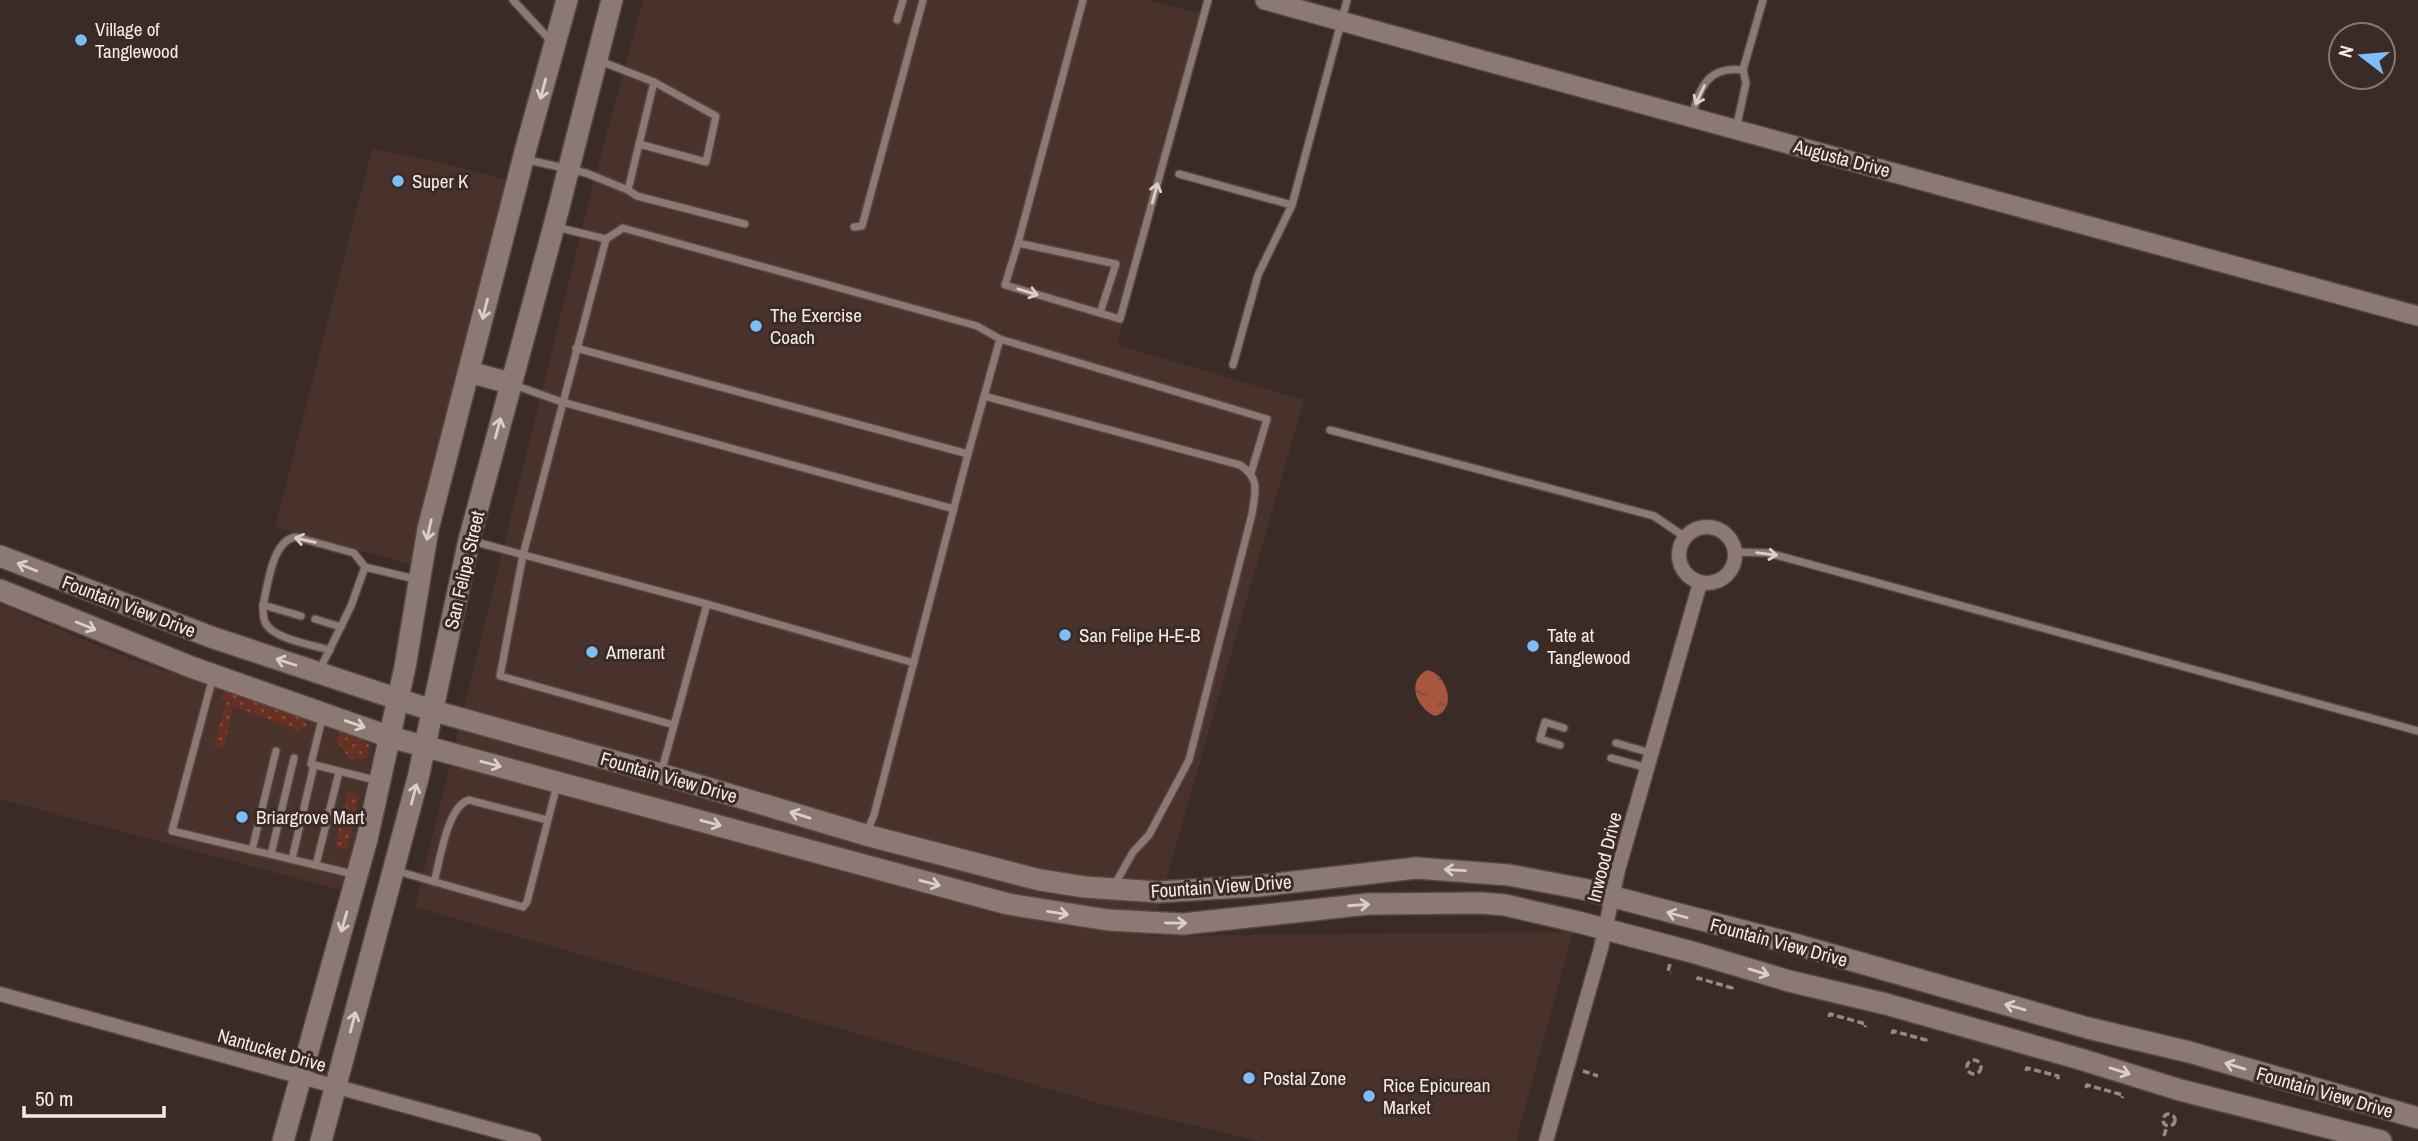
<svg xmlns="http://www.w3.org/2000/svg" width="2418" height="1141" font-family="'Archivo Narrow',sans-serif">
<defs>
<pattern id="grass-dots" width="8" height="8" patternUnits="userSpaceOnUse" patternTransform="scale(1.75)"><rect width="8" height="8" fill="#673122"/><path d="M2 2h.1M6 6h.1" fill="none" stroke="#7d4f42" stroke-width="1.8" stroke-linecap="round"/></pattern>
<pattern id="water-ripples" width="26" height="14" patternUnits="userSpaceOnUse" patternTransform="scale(1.75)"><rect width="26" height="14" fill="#a8563e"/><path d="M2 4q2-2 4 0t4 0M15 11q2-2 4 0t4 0" fill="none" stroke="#794e42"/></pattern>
</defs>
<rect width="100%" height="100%" fill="#3b2b26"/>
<!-- built -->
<g fill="#49322b">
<polygon points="643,0 1149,0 1208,16 1117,345 1304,400 1150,936 1573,932 1516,1141 1260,1141 1098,1103 415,907 591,192"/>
<polygon points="372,149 430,160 507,180 410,564 275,527"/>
<polygon points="0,604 130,659 375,741 344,891 0,799"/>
</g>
<!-- grass -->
<g fill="url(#grass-dots)">
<polygon points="225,691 304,718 307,727 298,731 233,706 224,748 214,745 227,701 221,699"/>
<path d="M 341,730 C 357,734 377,738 366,758 L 350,759 L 336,740 Z"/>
<polygon points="348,793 359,796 347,849 335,847"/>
</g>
<!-- water -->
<path fill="url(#water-ripples)" d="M 1427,670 C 1447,673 1458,710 1435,716 C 1416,708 1406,681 1427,670 Z"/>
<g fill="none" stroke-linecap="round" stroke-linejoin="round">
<defs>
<g id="service">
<polyline points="513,0 551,41"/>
<polyline points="1083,0 1018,243 1116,264 1100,313"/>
<polyline points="897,20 903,0"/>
<polyline points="600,61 654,82 716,116 706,162 639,144"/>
<polyline points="1743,70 1763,0"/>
<path d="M 1692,115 C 1701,86 1708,66 1743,70 L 1746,83 L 1736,129"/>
<polyline points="524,159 586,173 628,190 654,82"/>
<polyline points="1179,174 1292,205"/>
<polyline points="628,190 637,196 745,224"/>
<polyline points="556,227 606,239 523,555 500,676 674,725"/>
<polyline points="854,227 862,226 923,0"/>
<polyline points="606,239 623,228 977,326 1000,339 1267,419 1251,473"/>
<polyline points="1018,243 1005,285 1120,319 1208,0"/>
<polyline points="576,348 968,454 874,815 866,834"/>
<polyline points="1233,365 1258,275 1292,205 1347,0"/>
<polyline points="514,385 562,402 954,509"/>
<path d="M 984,396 L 1240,465 C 1261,479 1255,492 1252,514 L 1189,760 L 1149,835 L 1133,852 L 1115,884"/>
<polyline points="1330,430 1654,516 1685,537"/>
<polyline points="968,454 1000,339"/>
<polyline points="472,541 707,604 661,773"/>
<polyline points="1735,552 1768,553 1798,561 2418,731"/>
<polyline points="707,604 914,663"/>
<path d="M 263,605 C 263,610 263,618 265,622 C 272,639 313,645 330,650"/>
<path d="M 301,616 L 263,605 C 268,585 272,540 296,537 L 354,553 L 365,567"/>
<polyline points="315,619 341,627"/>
<polyline points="320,669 351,606 365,567 415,579"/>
<polyline points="213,677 172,831 353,874"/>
<polyline points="323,715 311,764 379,781"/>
<polyline points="1616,743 1651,753"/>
<polyline points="1560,745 1540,739 1545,722 1564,728"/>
<polyline points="1611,758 1648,768"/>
<polyline points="252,850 276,751"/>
<polyline points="271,854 294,758"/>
<polyline points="292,859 314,765"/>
<polyline points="316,865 339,772"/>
<polyline points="397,871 523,907 527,902 557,785"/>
<path d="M 434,882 C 440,861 447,806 469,800 L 547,820"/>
</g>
<g id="minor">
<circle cx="1707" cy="555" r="28"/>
<polyline points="0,994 534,1141"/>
<polyline points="1546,1141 1601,948 1618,870 1700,583"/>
</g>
<path id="tertiary" d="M 1265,0 C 1649,107 2034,211 2418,316"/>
<g id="secondary">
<polyline points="469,372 510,383"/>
<polyline points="0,556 211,637 434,711 661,774 866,835 1040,880 1085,887 1158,892 1258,886 1416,868 1509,875 1583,889 1798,945 2088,1028 2189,1052 2418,1118"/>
<polyline points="0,590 191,667 390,737 1008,904 1108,920 1183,924 1368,904 1481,903 1505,905 1578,922 1692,952 1789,981 1886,1004 2080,1059 2180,1090 2381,1141"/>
<polyline points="283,1141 367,839 405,667 428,529 526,148 567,0"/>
<polyline points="321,1141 418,778 469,540 554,226 612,0"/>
</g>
</defs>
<!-- service casing -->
<use href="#service" stroke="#554743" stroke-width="10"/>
<!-- minor casing -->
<use href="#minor" stroke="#554743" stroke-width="17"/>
<!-- tertiary casing -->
<use href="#tertiary" stroke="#554743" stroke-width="22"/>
<!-- secondary casing -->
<use href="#secondary" stroke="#554743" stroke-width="24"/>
<!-- path -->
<g stroke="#968884" stroke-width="3.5" stroke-dasharray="7 3.5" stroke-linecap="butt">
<polyline points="1670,964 1668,971 1671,973"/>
<polyline points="1697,980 1698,978 1732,988 1731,990"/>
<polyline points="1829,1017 1830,1014 1866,1024 1865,1027"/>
<polyline points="1892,1034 1893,1031 1926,1040 1925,1043"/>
<circle cx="1974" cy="1067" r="7"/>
<polyline points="1583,1071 1598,1076"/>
<polyline points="2026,1071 2027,1068 2058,1076 2058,1080"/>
<polyline points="2086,1088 2087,1085 2123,1095 2122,1098"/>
<circle cx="2169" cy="1120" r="6"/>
<polyline points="2164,1136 2167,1126"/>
</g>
<!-- service -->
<use href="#service" stroke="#8d7973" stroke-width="7"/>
<!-- minor -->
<use href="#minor" stroke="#8d7973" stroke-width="14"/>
<!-- tertiary -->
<use href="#tertiary" stroke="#8d7973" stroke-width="19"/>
<!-- secondary -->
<use href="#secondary" stroke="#8d7973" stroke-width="21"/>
</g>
<!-- one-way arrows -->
<defs><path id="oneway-shaft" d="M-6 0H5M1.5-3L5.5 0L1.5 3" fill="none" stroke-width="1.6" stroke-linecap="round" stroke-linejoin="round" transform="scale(1.75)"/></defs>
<g stroke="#dcceca">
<use href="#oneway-shaft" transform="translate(543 89) rotate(105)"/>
<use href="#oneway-shaft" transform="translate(1700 95) rotate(115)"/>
<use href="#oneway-shaft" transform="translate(1155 193) rotate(-75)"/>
<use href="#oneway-shaft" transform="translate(1028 292) rotate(17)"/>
<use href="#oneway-shaft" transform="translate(485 309) rotate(104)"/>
<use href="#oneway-shaft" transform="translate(498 428) rotate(-75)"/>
<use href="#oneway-shaft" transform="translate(429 530) rotate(102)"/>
<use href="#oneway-shaft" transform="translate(305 540) rotate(-167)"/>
<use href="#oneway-shaft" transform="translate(1767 554) rotate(8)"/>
<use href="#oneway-shaft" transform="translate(27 567) rotate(-158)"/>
<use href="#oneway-shaft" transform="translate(86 626) rotate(22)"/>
<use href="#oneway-shaft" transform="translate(286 662) rotate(-162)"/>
<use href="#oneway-shaft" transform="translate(355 724) rotate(19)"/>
<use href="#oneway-shaft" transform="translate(491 764) rotate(15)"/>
<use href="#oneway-shaft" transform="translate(414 794) rotate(-75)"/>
<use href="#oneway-shaft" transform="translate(800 815) rotate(-163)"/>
<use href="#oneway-shaft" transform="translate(711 823) rotate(15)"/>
<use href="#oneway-shaft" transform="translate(1455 870) rotate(-177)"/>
<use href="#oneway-shaft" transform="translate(930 883) rotate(15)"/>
<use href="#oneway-shaft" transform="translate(1359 905) rotate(-4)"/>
<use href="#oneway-shaft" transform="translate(1058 913) rotate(9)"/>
<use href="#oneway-shaft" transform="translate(1677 915) rotate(-165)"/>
<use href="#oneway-shaft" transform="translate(344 922) rotate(106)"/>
<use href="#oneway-shaft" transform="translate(1176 923) rotate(1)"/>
<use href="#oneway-shaft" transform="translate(1759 972) rotate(17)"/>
<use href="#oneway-shaft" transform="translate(2015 1007) rotate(-164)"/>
<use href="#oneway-shaft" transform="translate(353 1022) rotate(-75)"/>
<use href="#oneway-shaft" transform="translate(2235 1066) rotate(-163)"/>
<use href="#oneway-shaft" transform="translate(2120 1071) rotate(17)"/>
</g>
<!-- markers -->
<g fill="#7cbef9" stroke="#3b2b26" stroke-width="2.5">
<circle cx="81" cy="40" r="7"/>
<circle cx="398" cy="181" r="7"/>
<circle cx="756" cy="326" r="7"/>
<circle cx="1065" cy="635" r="7"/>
<circle cx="1533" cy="646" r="7"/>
<circle cx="592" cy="652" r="7"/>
<circle cx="242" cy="817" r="7"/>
<circle cx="1249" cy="1078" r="7"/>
<circle cx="1369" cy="1096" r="7"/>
</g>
<g text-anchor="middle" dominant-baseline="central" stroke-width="6" stroke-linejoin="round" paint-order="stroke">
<!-- poi labels -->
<g font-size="19" fill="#f6eae7" stroke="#3b2b26" text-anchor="start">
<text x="95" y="29">Village of<tspan x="95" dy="22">Tanglewood</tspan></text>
<text x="412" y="181">Super K</text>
<text x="770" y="315">The Exercise<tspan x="770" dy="22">Coach</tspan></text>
<text x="1079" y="635">San Felipe H-E-B</text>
<text x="1547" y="635">Tate at<tspan x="1547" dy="22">Tanglewood</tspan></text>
<text x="606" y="652">Amerant</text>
<text x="256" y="817">Briargrove Mart</text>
<text x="1263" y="1078">Postal Zone</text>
<text x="1383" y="1085">Rice Epicurean<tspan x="1383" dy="22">Market</tspan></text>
</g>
<!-- street labels -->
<g font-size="19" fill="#f6eae7" stroke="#3b2b26">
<text transform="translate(1842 158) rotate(15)">Augusta Drive</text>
<text transform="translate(464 570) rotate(-77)">San Felipe Street</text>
<text transform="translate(129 606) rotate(21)">Fountain View Drive</text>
<text transform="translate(669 777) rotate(16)">Fountain View Drive</text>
<text transform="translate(1604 857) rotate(-76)">Inwood Drive</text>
<text transform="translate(1221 886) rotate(-4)">Fountain View Drive</text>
<text transform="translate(1779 942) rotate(15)">Fountain View Drive</text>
<text transform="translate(272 1050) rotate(16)">Nantucket Drive</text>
<text transform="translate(2325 1092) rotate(16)">Fountain View Drive</text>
</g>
</g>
<!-- north arrow -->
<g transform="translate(2362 56) rotate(286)"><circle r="33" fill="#3b2b26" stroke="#867773" stroke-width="2"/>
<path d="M0-5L12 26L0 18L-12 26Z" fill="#7cbef9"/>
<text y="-10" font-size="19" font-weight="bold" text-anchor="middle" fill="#f6eae7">N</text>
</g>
<!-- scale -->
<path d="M24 1106v10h140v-10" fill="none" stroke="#f6eae7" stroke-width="3.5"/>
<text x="35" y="1106" font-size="21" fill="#f6eae7" stroke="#3b2b26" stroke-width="5" paint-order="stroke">50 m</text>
</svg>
